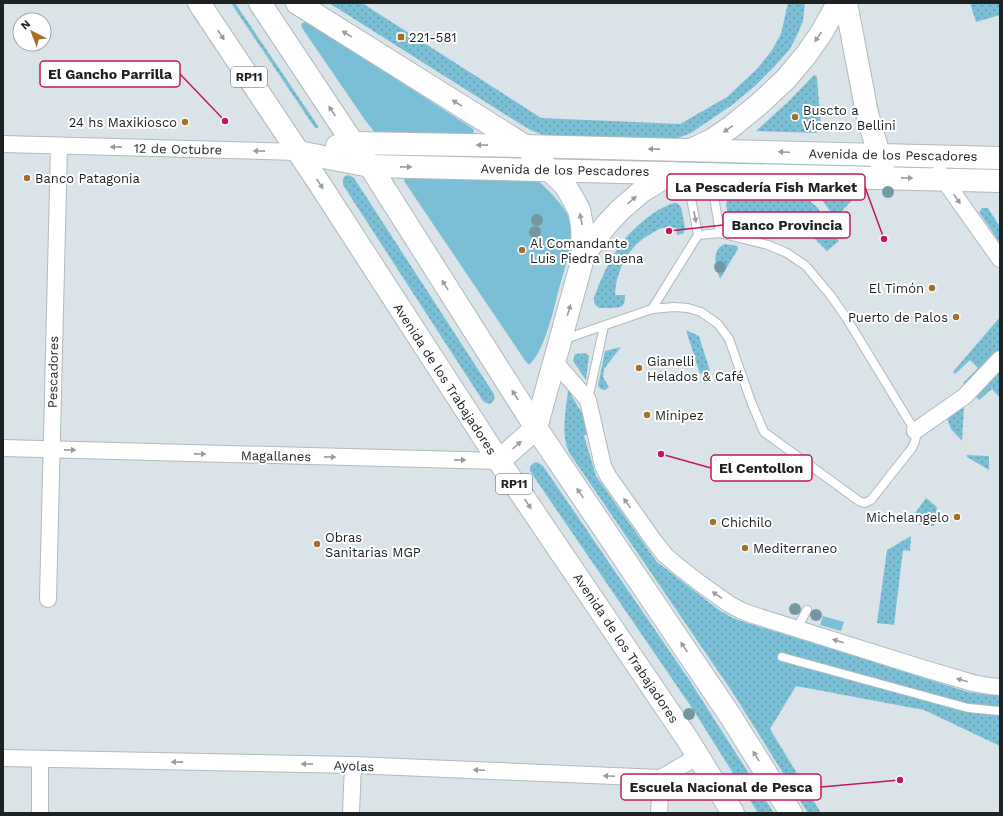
<svg xmlns="http://www.w3.org/2000/svg" width="1003" height="816" font-family="'Work Sans',sans-serif">
<defs>
<pattern id="grass-dots" width="8" height="8" patternUnits="userSpaceOnUse"><rect width="8" height="8" fill="#7bbfd6"/><path d="M2 2h.1M6 6h.1" fill="none" stroke="#649bad" stroke-width="1.8" stroke-linecap="round"/></pattern>
</defs>
<rect width="100%" height="100%" fill="#dae4e8"/>
<!-- grass -->
<g fill="url(#grass-dots)">
<polygon points="231,3 235,3 318,126 318,128 315,128"/>
<path d="M 329,3 L 362,3 L 541,118 L 680,124 L 727,97 L 758,68 L 772,50 L 781,34 L 788,3 L 805,3 L 803,21 L 798,33 L 790,49 L 775,66 L 755,86 L 732,105 L 691,133 L 678,138 L 663,140 L 553,137 C 541,135 532,131 522,125 Z"/>
<polygon points="970,3 1000,3 1000,15 976,22"/>
<polygon points="814,75 816,76 817,77 821,128 820,130 816,133 756,131 789,101"/>
<path d="M 348,175 L 351,176 L 354,178 L 494,394 C 496,402 490,407 483,401 L 343,185 L 343,179 L 345,176 Z"/>
<polygon points="731,195 800,197 809,200 817,207 839,241 827,251 814,238 785,221 755,212 747,223 746,220 729,222 726,204 728,198"/>
<polygon points="820,197 855,197 835,218"/>
<path d="M 674,203 L 677,203 L 681,207 L 685,228 L 684,233 L 681,234 L 677,235 L 676,228 C 672,227 667,227 663,228 C 658,229 654,232 649,235 C 628,247 616,271 615,295 L 625,295 C 625,299 625,303 623,305 C 620,309 605,308 599,308 C 597,306 594,305 594,301 C 593,297 597,291 598,287 C 606,267 616,247 631,232 C 642,221 659,207 674,203 Z"/>
<polygon points="982,208 988,208 1000,227 1000,243 979,212 980,211"/>
<path d="M 725,244 L 737,246 L 738,249 L 720,279 C 715,267 711,249 725,244 Z"/>
<polygon points="1000,317 1000,352 967,388 963,383 978,368 970,360 955,374 953,372"/>
<polygon points="686,330 699,336 710,371 700,374"/>
<polygon points="621,347 604,369 603,377 609,387 605,390 601,389 598,386 605,351"/>
<polygon points="585,353 589,356 586,380 573,361 575,354"/>
<polygon points="1000,365 1000,398 992,389 979,400 973,394"/>
<path d="M 568,390 L 585,418 L 589,432 L 584,436 L 596,476 L 657,562 L 719,610 L 733,618 L 747,623 L 842,652 L 968,692 L 988,695 L 1000,695 L 1000,746 L 924,710 L 796,686 L 770,729 L 821,813 L 808,813 L 733,693 L 570,454 C 560,435 566,411 568,390 Z"/>
<polygon points="962,404 964,407 962,441 951,429 946,416"/>
<polygon points="967,455 989,456 989,470 967,457"/>
<path d="M 536,462 L 539,463 L 543,466 L 688,678 L 774,813 L 758,813 L 694,711 L 530,471 C 529,466 532,464 536,462 Z"/>
<polygon points="926,498 937,507 934,526 908,523"/>
<polygon points="911,536 910,551 903,550 894,625 877,623 887,550"/>
</g>
<!-- green -->
<g fill="#7bbfd6">
<polygon points="304,22 309,23 472,128 474,130 473,135 376,134 365,120 302,28 301,24"/>
<path d="M 405,177 L 537,180 C 546,187 567,209 570,220 C 572,227 572,234 571,241 C 569,256 564,271 560,285 C 554,307 546,348 530,364 L 528,364 L 526,362 L 404,181 Z"/>
<polygon points="823,616 844,622 841,631 820,625"/>
</g>
<g fill="none" stroke-linecap="round" stroke-linejoin="round">
<defs>
<g id="lane">
<path d="M 652,309 L 674,307 L 688,308 L 701,312 L 718,324 L 729,339 L 752,404 L 764,432 L 859,501 L 865,503 L 871,500 L 912,448 C 915,442 917,438 915,431 L 847,319 L 831,296 L 806,266 L 787,253 L 768,245 L 720,233 L 698,235"/>
<polyline points="562,340 652,309 698,235 690,193 699,173 713,190 720,233"/>
<polyline points="588,400 604,326"/>
<polyline points="797,628 807,610"/>
<polyline points="782,657 968,708 1000,711"/>
</g>
<g id="street">
<polyline points="3,144 298,152"/>
<polyline points="939,173 1000,259"/>
<polyline points="554,361 588,400 603,466 608,476 654,541 665,555 679,567 701,584 729,604 740,610 750,614 922,668 973,683 989,686 1000,687"/>
<polyline points="915,431 965,396 1000,359"/>
<polyline points="3,448 499,461"/>
<polyline points="48,599 59,146"/>
<polyline points="3,758 353,765 661,778 698,756"/>
<polyline points="40,759 40,813"/>
<polyline points="351,813 353,765"/>
<polyline points="659,813 661,778"/>
</g>
<g id="secondary">
<polyline points="297,3 525,146 565,185 572,197 579,210 582,225 583,258"/>
<polyline points="846,3 867,113 883,169"/>
<polyline points="337,146 353,143 525,146 1000,158"/>
<polyline points="693,149 712,140 731,127 758,105 785,80 806,55 822,32 838,3"/>
<polyline points="298,152 370,166 1000,181"/>
<polyline points="499,461 536,428 583,258 594,240 607,224 620,210 642,191 672,173"/>
</g>
<g id="primary">
<polyline points="199,3 319,183 499,461 688,740 733,813"/>
<polyline points="260,3 353,143 370,166 536,428 731,717 791,813"/>
</g>
</defs>
<!-- lane casing -->
<use href="#lane" stroke="#b0babd" stroke-width="10"/>
<!-- street casing -->
<use href="#street" stroke="#b0babd" stroke-width="18"/>
<!-- secondary casing -->
<use href="#secondary" stroke="#b0babd" stroke-width="24"/>
<!-- primary casing -->
<use href="#primary" stroke="#b0babd" stroke-width="24"/>
<!-- lane -->
<use href="#lane" stroke="#fff" stroke-width="8"/>
<!-- street -->
<use href="#street" stroke="#fff" stroke-width="16"/>
<!-- secondary -->
<use href="#secondary" stroke="#fff" stroke-width="22"/>
<!-- primary -->
<use href="#primary" stroke="#fff" stroke-width="22"/>
</g>
<!-- trees -->
<g fill="#7597a2">
<circle cx="888" cy="192" r="6"/>
<circle cx="537" cy="220" r="6"/>
<circle cx="535" cy="232" r="6"/>
<circle cx="720" cy="267" r="6"/>
<circle cx="795" cy="609" r="6"/>
<circle cx="816" cy="615" r="6"/>
<circle cx="689" cy="714" r="6"/>
</g>
<!-- one-way arrows -->
<defs><path id="oneway-solid" d="M-6-.8H1V-3.2L6.5 0L1 3.2V.8H-6Z"/></defs>
<g fill="#999b9c">
<use href="#oneway-solid" transform="translate(347 34) rotate(-148)"/>
<use href="#oneway-solid" transform="translate(221 35) rotate(56)"/>
<use href="#oneway-solid" transform="translate(818 37) rotate(124)"/>
<use href="#oneway-solid" transform="translate(457 103) rotate(-148)"/>
<use href="#oneway-solid" transform="translate(332 111) rotate(-124)"/>
<use href="#oneway-solid" transform="translate(728 129) rotate(145)"/>
<use href="#oneway-solid" transform="translate(482 145) rotate(-179)"/>
<use href="#oneway-solid" transform="translate(116 147) rotate(-179)"/>
<use href="#oneway-solid" transform="translate(654 149) rotate(-179)"/>
<use href="#oneway-solid" transform="translate(259 151) rotate(-179)"/>
<use href="#oneway-solid" transform="translate(784 152) rotate(-178)"/>
<use href="#oneway-solid" transform="translate(406 167) rotate(1)"/>
<use href="#oneway-solid" transform="translate(907 178) rotate(1)"/>
<use href="#oneway-solid" transform="translate(320 184) rotate(57)"/>
<use href="#oneway-solid" transform="translate(957 199) rotate(55)"/>
<use href="#oneway-solid" transform="translate(632 200) rotate(-41)"/>
<use href="#oneway-solid" transform="translate(695 217) rotate(79)"/>
<use href="#oneway-solid" transform="translate(581 219) rotate(-101)"/>
<use href="#oneway-solid" transform="translate(445 285) rotate(-122)"/>
<use href="#oneway-solid" transform="translate(569 310) rotate(-74)"/>
<use href="#oneway-solid" transform="translate(515 395) rotate(-122)"/>
<use href="#oneway-solid" transform="translate(517 445) rotate(-42)"/>
<use href="#oneway-solid" transform="translate(70 450) rotate(1)"/>
<use href="#oneway-solid" transform="translate(200 454) rotate(1)"/>
<use href="#oneway-solid" transform="translate(330 457) rotate(1)"/>
<use href="#oneway-solid" transform="translate(460 460) rotate(1)"/>
<use href="#oneway-solid" transform="translate(580 493) rotate(-124)"/>
<use href="#oneway-solid" transform="translate(627 503) rotate(-126)"/>
<use href="#oneway-solid" transform="translate(528 504) rotate(56)"/>
<use href="#oneway-solid" transform="translate(717 595) rotate(-146)"/>
<use href="#oneway-solid" transform="translate(838 641) rotate(-162)"/>
<use href="#oneway-solid" transform="translate(684 647) rotate(-124)"/>
<use href="#oneway-solid" transform="translate(962 680) rotate(-164)"/>
<use href="#oneway-solid" transform="translate(756 756) rotate(-122)"/>
<use href="#oneway-solid" transform="translate(177 762) rotate(-179)"/>
<use href="#oneway-solid" transform="translate(307 764) rotate(-179)"/>
<use href="#oneway-solid" transform="translate(479 770) rotate(-178)"/>
<use href="#oneway-solid" transform="translate(609 776) rotate(-178)"/>
</g>
<!-- markers -->
<g fill="#a47028" stroke="#fff" stroke-width="1.5">
<rect x="397" y="33" width="8" height="8" rx="2"/>
<circle cx="795" cy="117" r="4"/>
<circle cx="185" cy="122" r="4"/>
<circle cx="27" cy="178" r="4"/>
<circle cx="522" cy="250" r="4"/>
<circle cx="932" cy="288" r="4"/>
<circle cx="956" cy="317" r="4"/>
<circle cx="639" cy="368" r="4"/>
<circle cx="647" cy="415" r="4"/>
<circle cx="957" cy="517" r="4"/>
<circle cx="713" cy="522" r="4"/>
<circle cx="317" cy="544" r="4"/>
<circle cx="745" cy="548" r="4"/>
</g>
<g text-anchor="middle" dominant-baseline="central" stroke-width="4" stroke-linejoin="round" paint-order="stroke">
<!-- shield labels -->
<g fill="#fff" stroke="#616464" stroke-width="1">
<rect x="231" y="67" width="36" height="20" rx="3"/>
<rect x="496" y="474" width="36" height="20" rx="3"/>
</g>
<g font-size="12" font-weight="bold" fill="#1d2122">
<text x="249" y="77">RP11</text>
<text x="514" y="484">RP11</text>
</g>
<!-- poi labels -->
<g font-size="13" fill="#1d2122" stroke="#fff" text-anchor="start">
<text x="409" y="37">221-581</text>
<text x="803" y="110">Buscto a<tspan x="803" dy="15">Vicenzo Bellini</tspan></text>
<text x="177" y="122" text-anchor="end">24 hs Maxikiosco</text>
<text x="35" y="178">Banco Patagonia</text>
<text x="530" y="243">Al Comandante<tspan x="530" dy="15">Luis Piedra Buena</tspan></text>
<text x="924" y="288" text-anchor="end">El Timón</text>
<text x="948" y="317" text-anchor="end">Puerto de Palos</text>
<text x="647" y="361">Gianelli<tspan x="647" dy="15">Helados &amp; Café</tspan></text>
<text x="655" y="415">Minipez</text>
<text x="949" y="517" text-anchor="end">Michelangelo</text>
<text x="721" y="522">Chichilo</text>
<text x="325" y="537">Obras<tspan x="325" dy="15">Sanitarias MGP</tspan></text>
<text x="753" y="548">Mediterraneo</text>
</g>
<!-- street labels -->
<g font-size="13" fill="#1d2122" stroke="#fff">
<text transform="translate(178 149) rotate(1)">12 de Octubre</text>
<text transform="translate(893 155) rotate(1)">Avenida de los Pescadores</text>
<text transform="translate(565 170) rotate(1)">Avenida de los Pescadores</text>
<text transform="translate(53 372) rotate(-89)">Pescadores</text>
<text transform="translate(445 379) rotate(57)">Avenida de los Trabajadores</text>
<text transform="translate(276 456) rotate(1)">Magallanes</text>
<text transform="translate(626 648) rotate(56)">Avenida de los Trabajadores</text>
<text transform="translate(354 766) rotate(2)">Ayolas</text>
</g>
</g>
<!-- callouts -->
<path fill="none" stroke="#c2185b" stroke-width="1.5" d="M225 121L180 74M884 239L865 187M669 231L723 225M661 454L711 468M900 780L821 787"/>
<g fill="#c2185b" stroke="#fff" stroke-width="1.5">
<circle cx="225" cy="121" r="4"/>
<circle cx="884" cy="239" r="4"/>
<circle cx="669" cy="231" r="4"/>
<circle cx="661" cy="454" r="4"/>
<circle cx="900" cy="780" r="4"/>
</g>
<g fill="#fff" stroke="#c2185b" stroke-width="1.5">
<rect x="40" y="61" width="140" height="26" rx="4"/>
<rect x="667" y="174" width="198" height="26" rx="4"/>
<rect x="723" y="212" width="127" height="26" rx="4"/>
<rect x="711" y="455" width="101" height="26" rx="4"/>
<rect x="621" y="774" width="200" height="26" rx="4"/>
</g>
<g font-size="14" text-anchor="middle" font-weight="bold" fill="#1d2122">
<text x="110" y="79">El Gancho Parrilla</text>
<text x="766" y="192">La Pescadería Fish Market</text>
<text x="787" y="230">Banco Provincia</text>
<text x="761" y="473">El Centollon</text>
<text x="721" y="792">Escuela Nacional de Pesca</text>
</g>
<!-- border -->
<rect width="1003" height="816" fill="none" stroke="#1d2122" stroke-width="8"/>
<!-- north arrow -->
<g transform="translate(32 32) rotate(318)"><circle r="19" fill="#ffffff" stroke="#a5a6a7"/>
<path d="M0-3L7 15L0 10L-7 15Z" fill="#a47028"/>
<text y="-6" font-size="11" font-weight="bold" text-anchor="middle" fill="#1d2122">N</text>
</g>
</svg>
